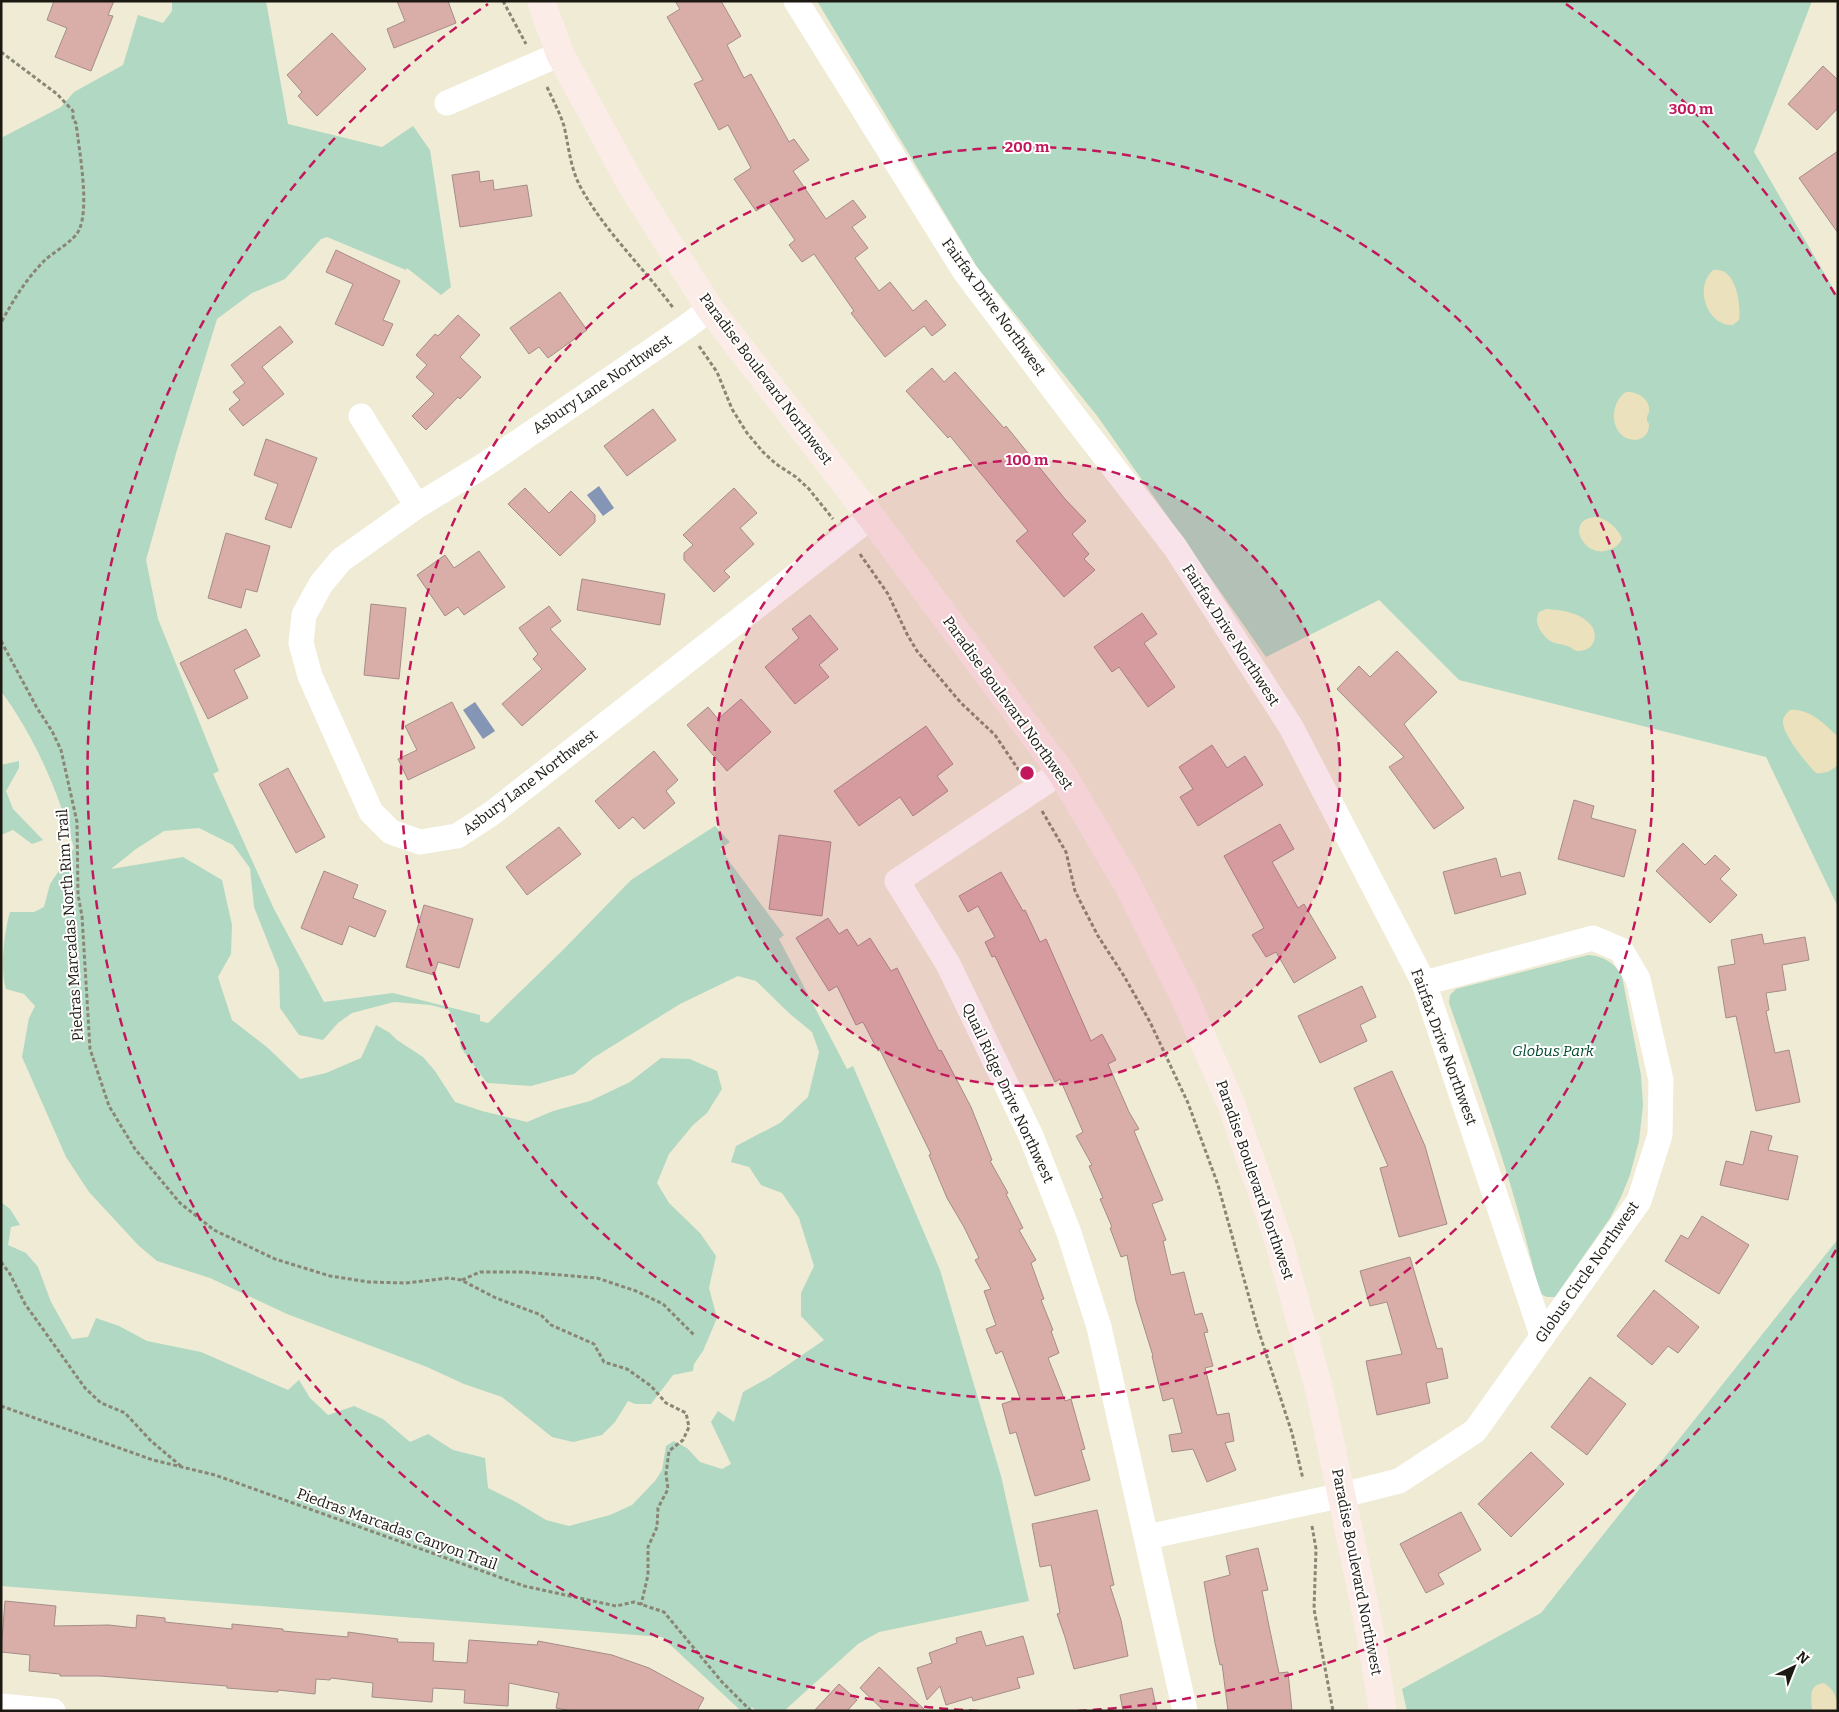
<svg xmlns="http://www.w3.org/2000/svg" width="1839" height="1712" font-family="Bitter,serif">
<rect width="100%" height="100%" fill="#f0ebd4"/>
<!-- green -->
<g fill="#b1d8c2">
<path d="M 172,1 L 266,1 L 288,124 L 382,147 L 413,126 L 430,150 L 451,287 L 441,295 L 407,268 L 406,270 L 327,237 L 321,239 L 285,279 L 252,293 L 217,319 L 177,450 L 146,560 L 158,619 L 219,771 L 213,774 L 274,909 L 324,1002 L 393,993 L 480,1015 L 480,1021 L 488,1023 L 562,951 L 631,880 L 715,826 L 730,842 L 720,849 L 784,935 L 779,939 L 847,1069 L 853,1066 L 940,1270 L 1001,1476 L 1029,1601 L 879,1632 L 858,1644 L 784,1711 L 756,1711 L 752,1707 L 749,1711 L 741,1711 L 662,1637 L 1,1586 L 1,1202 L 10,1209 L 20,1225 L 11,1227 L 8,1245 L 26,1253 L 38,1267 L 51,1302 L 72,1339 L 88,1337 L 96,1318 L 119,1326 L 147,1341 L 201,1352 L 288,1390 L 299,1380 L 310,1398 L 328,1415 L 354,1406 L 383,1419 L 410,1442 L 428,1434 L 453,1450 L 485,1458 L 488,1488 L 516,1502 L 546,1520 L 569,1526 L 610,1515 L 632,1505 L 655,1481 L 662,1470 L 666,1446 L 674,1441 L 687,1448 L 700,1462 L 722,1469 L 731,1464 L 711,1422 L 718,1411 L 734,1422 L 743,1392 L 770,1377 L 824,1340 L 801,1316 L 801,1293 L 814,1266 L 799,1218 L 782,1193 L 761,1185 L 749,1167 L 731,1162 L 736,1146 L 780,1123 L 808,1097 L 819,1052 L 812,1032 L 790,1014 L 756,981 L 738,976 L 680,1004 L 593,1058 L 574,1074 L 531,1086 L 487,1083 L 461,1048 L 458,1029 L 449,1010 L 431,1005 L 394,1002 L 352,1013 L 338,1023 L 323,1040 L 299,1035 L 280,1008 L 279,970 L 254,907 L 250,868 L 233,845 L 199,828 L 164,831 L 136,849 L 111,869 L 183,857 L 222,880 L 232,925 L 231,954 L 218,977 L 232,1020 L 268,1048 L 300,1079 L 326,1073 L 361,1058 L 376,1025 L 390,1033 L 397,1040 L 423,1057 L 435,1071 L 455,1102 L 482,1111 L 527,1122 L 553,1111 L 590,1101 L 630,1082 L 661,1058 L 690,1059 L 717,1071 L 722,1089 L 707,1113 L 693,1125 L 669,1154 L 657,1183 L 669,1203 L 700,1233 L 716,1256 L 709,1288 L 717,1318 L 703,1351 L 694,1364 L 693,1371 L 673,1375 L 651,1404 L 635,1404 L 628,1401 L 615,1422 L 602,1435 L 573,1442 L 552,1437 L 502,1397 L 464,1384 L 427,1367 L 287,1314 L 210,1278 L 157,1261 L 139,1246 L 89,1192 L 66,1157 L 22,1057 L 29,1018 L 35,1006 L 24,994 L 6,989 C 0,970 4,932 10,912 L 34,912 L 44,907 L 50,884 L 74,848 C 58,791 36,739 1,691 L 1,138 L 61,107 L 74,92 L 123,65 L 138,15 L 163,23 L 172,11 Z"/>
<polygon points="817,1 1812,1 1754,152 1838,297 1838,907 1766,757 1459,680 1379,600 1266,657 1098,417 977,267"/>
<polygon points="19,761 19,768 6,791 13,809 43,840 32,844 13,830 1,835 1,765"/>
<path d="M 1588,955 C 1603,956 1614,962 1622,976 L 1641,1075 L 1643,1105 L 1639,1141 L 1630,1175 L 1621,1197 L 1610,1218 L 1555,1297 L 1547,1297 L 1539,1293 C 1517,1194 1483,1098 1449,1003 L 1450,995 L 1456,989 Z"/>
<polygon points="1838,1239 1838,1711 1407,1711 1402,1689 1541,1613"/>
</g>
<!-- sand -->
<g fill="#ebe1bc">
<path d="M 1713,270 C 1736,266 1741,304 1739,320 L 1733,325 C 1708,327 1693,288 1713,270 Z"/>
<path d="M 1626,392 C 1637,391 1651,399 1649,412 C 1648,415 1647,415 1647,419 C 1647,425 1649,420 1649,426 C 1648,441 1632,443 1623,436 C 1609,425 1612,401 1626,392 Z"/>
<path d="M 1596,517 C 1608,519 1617,528 1622,538 C 1621,543 1616,547 1611,549 C 1586,562 1562,519 1596,517 Z"/>
<path d="M 1546,609 C 1562,610 1579,612 1590,624 C 1600,635 1594,652 1577,651 C 1573,650 1571,647 1567,646 C 1562,644 1557,644 1552,642 C 1542,636 1533,623 1539,612 Z"/>
<path d="M 1790,710 C 1809,708 1826,725 1838,737 L 1838,764 C 1832,771 1825,774 1816,773 C 1807,764 1784,736 1783,723 C 1782,718 1786,714 1790,710 Z"/>
<path d="M 1824,1683 C 1834,1689 1838,1699 1838,1711 L 1812,1711 C 1812,1699 1807,1685 1824,1683 Z"/>
</g>
<!-- water -->
<g fill="#8595b5">
<polygon points="599,486 614,508 603,516 587,495"/>
<polygon points="475,702 495,731 483,739 463,710"/>
</g>
<!-- building -->
<g fill="#d9aea9" stroke="#a58c89">
<polygon points="54,1 114,1 108,15 113,16 91,71 55,57 67,28 47,20"/>
<polygon points="397,1 448,1 456,23 394,48 387,29 405,21"/>
<polygon points="675,1 721,1 741,36 727,45 744,78 751,74 789,142 794,139 809,160 793,171 826,219 853,200 866,217 852,227 868,248 855,258 879,291 890,282 913,311 926,300 946,325 932,336 924,326 885,357 851,313 854,311 814,254 802,262 789,245 795,240 769,203 756,211 734,179 751,168 728,125 719,130 694,84 703,80 667,17 680,9"/>
<polygon points="332,33 366,69 317,116 298,96 302,92 287,75"/>
<polygon points="1823,66 1838,80 1838,108 1817,130 1788,104"/>
<polygon points="1838,151 1838,233 1799,178"/>
<polygon points="479,171 480,182 493,180 494,190 527,185 532,216 460,227 452,175"/>
<polygon points="336,250 400,281 383,320 393,324 383,346 335,324 353,284 326,272"/>
<polygon points="560,292 587,330 548,358 539,347 529,354 510,328"/>
<polygon points="458,315 480,335 460,357 481,377 460,399 458,397 426,430 412,416 434,394 416,377 427,365 416,355 435,334 438,336"/>
<polygon points="280,326 293,342 262,367 284,394 243,426 229,409 240,400 233,392 245,383 231,365"/>
<polygon points="932,368 944,382 955,372 1004,428 1006,426 1065,499 1086,521 1072,534 1089,554 1084,559 1095,570 1064,597 1016,541 1028,531 950,436 948,438 906,391"/>
<polygon points="653,409 676,440 627,476 604,446"/>
<polygon points="266,439 317,458 291,528 265,519 278,484 254,475"/>
<polygon points="525,488 549,513 571,491 595,515 595,522 560,556 508,504"/>
<polygon points="734,488 757,513 740,528 754,544 724,571 730,577 714,592 684,560 684,553 693,545 683,535"/>
<polygon points="226,533 270,546 257,592 246,589 241,608 208,598"/>
<polygon points="479,551 505,587 464,615 458,607 445,616 417,575 445,555 454,568"/>
<polygon points="582,579 665,594 660,625 577,610"/>
<polygon points="371,604 406,608 399,679 364,675"/>
<polygon points="549,606 561,621 550,629 586,669 522,726 502,704 542,669 533,659 538,654 519,628"/>
<polygon points="1142,613 1157,634 1144,643 1175,687 1148,707 1119,667 1112,672 1094,647"/>
<polygon points="810,615 838,649 819,665 829,677 795,704 765,667 799,638 792,629"/>
<polygon points="246,629 260,656 234,670 248,698 208,719 180,663"/>
<polygon points="1397,651 1437,692 1404,724 1464,808 1434,829 1389,767 1404,757 1337,689 1359,666 1370,677"/>
<polygon points="741,699 771,732 727,771 687,725 708,707 718,719"/>
<polygon points="452,702 475,748 408,780 398,759 417,750 405,726"/>
<polygon points="926,726 953,764 937,776 948,791 913,816 900,797 859,826 834,791"/>
<polygon points="1212,745 1227,768 1245,756 1263,785 1198,826 1180,797 1193,789 1179,767"/>
<polygon points="654,751 678,780 666,791 675,803 644,829 633,817 619,829 595,801"/>
<polygon points="288,768 325,837 296,853 259,784"/>
<polygon points="1574,800 1594,806 1591,818 1636,830 1624,877 1558,859"/>
<polygon points="1280,824 1294,849 1272,862 1298,908 1304,904 1336,958 1294,983 1276,952 1266,957 1252,935 1264,928 1224,856"/>
<polygon points="559,827 581,854 527,895 506,867"/>
<polygon points="779,835 831,842 822,916 769,909"/>
<polygon points="1683,843 1705,865 1715,855 1730,869 1720,879 1737,895 1710,923 1656,871"/>
<polygon points="1496,858 1501,877 1520,872 1526,894 1455,914 1443,872"/>
<polygon points="324,871 358,885 353,898 386,911 375,937 349,926 342,945 301,928"/>
<polygon points="1001,872 1023,911 1025,910 1040,942 1046,939 1091,1041 1102,1034 1116,1060 1108,1064 1129,1112 1139,1129 1134,1131 1163,1200 1152,1204 1166,1240 1163,1241 1171,1275 1184,1272 1195,1315 1202,1313 1208,1332 1204,1333 1213,1366 1205,1368 1217,1415 1229,1413 1234,1441 1225,1443 1236,1470 1207,1482 1193,1449 1172,1452 1169,1435 1182,1433 1173,1398 1163,1401 1152,1356 1153,1356 1136,1301 1127,1255 1121,1257 1110,1228 1112,1227 1100,1199 1103,1198 1089,1166 1092,1165 1076,1136 1083,1132 1060,1079 1055,1082 995,956 992,957 985,942 995,937 978,906 968,912 959,896"/>
<polygon points="424,905 473,919 459,968 438,962 434,975 406,967"/>
<polygon points="828,918 839,934 847,929 858,946 870,938 891,971 897,968 939,1051 941,1050 971,1107 992,1160 990,1161 1008,1193 1006,1194 1023,1228 1019,1230 1036,1260 1031,1263 1044,1299 1041,1300 1053,1330 1051,1331 1059,1353 1048,1358 1065,1401 1071,1399 1085,1449 1081,1450 1090,1480 1035,1496 1016,1432 1010,1434 1002,1404 1020,1398 1002,1351 996,1354 986,1329 996,1325 984,1291 991,1289 975,1260 979,1258 964,1227 947,1198 929,1155 931,1154 880,1050 878,1051 863,1022 856,1025 837,986 829,991 796,938"/>
<polygon points="1762,934 1764,944 1805,937 1809,960 1782,965 1786,990 1766,993 1769,1010 1766,1011 1775,1053 1789,1050 1800,1102 1756,1111 1736,1016 1726,1018 1718,967 1735,964 1731,940"/>
<polygon points="1362,986 1376,1017 1360,1025 1367,1041 1320,1063 1298,1016"/>
<polygon points="1392,1071 1425,1146 1447,1224 1399,1237 1380,1168 1388,1166 1354,1088"/>
<polygon points="1751,1131 1772,1136 1768,1150 1798,1156 1788,1200 1720,1185 1726,1161 1743,1165"/>
<polygon points="1702,1216 1749,1245 1719,1294 1665,1261 1681,1235 1688,1239"/>
<polygon points="1410,1257 1437,1349 1442,1348 1448,1378 1426,1383 1430,1403 1377,1415 1366,1361 1402,1354 1387,1302 1370,1306 1360,1271"/>
<polygon points="1654,1290 1699,1327 1678,1353 1668,1346 1652,1365 1617,1336"/>
<polygon points="1590,1377 1626,1404 1587,1455 1551,1427"/>
<polygon points="1531,1452 1564,1484 1511,1537 1478,1504"/>
<polygon points="1097,1510 1114,1585 1110,1586 1121,1620 1128,1656 1074,1669 1065,1637 1057,1614 1060,1613 1051,1565 1040,1567 1032,1524"/>
<polygon points="1461,1512 1481,1550 1438,1574 1444,1584 1426,1593 1400,1544"/>
<polygon points="1258,1548 1268,1590 1262,1591 1269,1626 1279,1673 1288,1672 1292,1711 1228,1711 1222,1664 1220,1665 1215,1643 1204,1582 1230,1575 1226,1556"/>
<polygon points="5,1601 56,1606 54,1626 109,1625 136,1628 137,1615 165,1618 165,1622 232,1629 232,1624 283,1629 283,1631 348,1637 348,1632 398,1639 397,1642 434,1643 433,1661 467,1663 469,1640 537,1645 538,1641 612,1655 649,1668 704,1698 697,1711 573,1711 556,1708 559,1693 509,1683 508,1706 464,1703 465,1690 433,1688 432,1702 372,1697 373,1683 331,1678 330,1680 316,1679 315,1694 278,1690 278,1692 227,1688 227,1686 100,1676 60,1676 60,1674 29,1671 30,1655 1,1652"/>
<polygon points="981,1631 986,1646 1023,1636 1034,1674 1017,1678 1020,1688 973,1701 972,1697 946,1705 940,1686 927,1700 917,1668 932,1663 929,1653 957,1643 956,1638"/>
<polygon points="879,1667 926,1711 884,1711 860,1688"/>
<polygon points="839,1684 857,1700 847,1711 814,1711"/>
<polygon points="1152,1688 1157,1711 1123,1711 1120,1695"/>
</g>
<g fill="none" stroke-linecap="round" stroke-linejoin="round">
<!-- path -->
<g stroke="#8a8676" stroke-width="3" stroke-dasharray="4 2.5" stroke-linecap="butt">
<polyline points="503,1 526,44"/>
<path d="M 1,52 L 57,94 L 73,111 L 73,120 L 76,123 C 79,150 90,207 79,230 C 75,240 54,252 45,260 C 27,278 13,300 1,323"/>
<path d="M 547,87 C 553,100 560,113 564,126 C 569,147 570,168 581,188 C 606,233 644,268 674,309"/>
<polyline points="699,346 717,372 732,409 747,433 763,452 776,464 796,477 809,489 833,519"/>
<polyline points="860,554 888,594 907,634 917,651 961,703 995,735 1020,772"/>
<polyline points="1,641 37,708 52,731 61,750 77,822 78,895 82,916 90,1049 109,1106 135,1149 180,1203 214,1230 275,1259 330,1276 369,1282 405,1283 449,1278 461,1280 496,1298 541,1315 551,1325 594,1344 604,1362 627,1369 651,1386 666,1403 686,1413 689,1427 683,1440 669,1451 666,1474 668,1489 658,1508 657,1527 648,1547 648,1575 641,1605"/>
<polyline points="1042,811 1066,852 1075,891 1084,909 1098,936 1124,976 1150,1022 1188,1103 1218,1185 1257,1326 1292,1433 1303,1479"/>
<polyline points="1,1262 10,1274 25,1304 85,1388 101,1403 125,1413 151,1441 182,1467"/>
<polyline points="462,1280 480,1272 524,1272 597,1278 636,1291 663,1304 694,1335"/>
<polyline points="1,1406 153,1460 215,1475 524,1586 616,1606 634,1602 664,1612 722,1682 751,1711"/>
<polyline points="1312,1526 1316,1549 1314,1609 1333,1711"/>
</g>
<!-- street -->
<g stroke="#fff" stroke-width="25">
<polyline points="796,1 965,272 1073,415 1175,547 1291,727 1424,983 1542,1335"/>
<polyline points="447,103 560,54"/>
<polyline points="710,309 686,327 483,466 417,506 341,560 321,584 304,615 301,643 310,676 371,812 391,832 420,842 457,836 491,814 871,517"/>
<polyline points="361,416 417,506"/>
<polyline points="1061,772 897,881 948,964 1031,1136 1069,1233 1099,1327 1185,1711"/>
<polyline points="1147,1537 1343,1495 1399,1481 1475,1431 1639,1201 1660,1135 1661,1080 1638,979 1621,950 1593,938 1424,983"/>
<polyline points="1,1706 53,1711"/>
</g>
<!-- secondary -->
<polyline stroke="#fcece8" stroke-width="28" points="541,1 560,54 632,186 710,309 871,517 1061,772 1129,887 1184,996 1232,1106 1279,1242 1320,1393 1369,1627 1383,1711"/>
</g>
<!-- distance rings -->
<circle cx="1027" cy="773" r="313" fill="#c2185b" fill-opacity=".12"/>
<g fill="none" stroke="#c2185b" stroke-width="2.5" stroke-dasharray="9 6">
<circle cx="1027" cy="773" r="313"/>
<circle cx="1027" cy="773" r="626"/>
<path d="M1836 1250A939 939 0 0 1 1076 1711M978 1711A939 939 0 0 1 488 4M1566 4A939 939 0 0 1 1836 296"/>
</g>
<g text-anchor="middle" dominant-baseline="central" stroke-width="4" stroke-linejoin="round" paint-order="stroke">
<!-- street labels -->
<g font-size="15" fill="#1b1911" stroke="#fff">
<text transform="translate(994 307) rotate(54)">Fairfax Drive Northwest</text>
<text transform="translate(766 379) rotate(53)">Paradise Boulevard Northwest</text>
<text transform="translate(602 384) rotate(-34)">Asbury Lane Northwest</text>
<text transform="translate(1231 635) rotate(57)">Fairfax Drive Northwest</text>
<text transform="translate(1008 703) rotate(54)">Paradise Boulevard Northwest</text>
<text transform="translate(530 782) rotate(-37)">Asbury Lane Northwest</text>
<text transform="translate(70 925) rotate(-94)">Piedras Marcadas North Rim Trail</text>
<text transform="translate(1444 1047) rotate(70)">Fairfax Drive Northwest</text>
<text transform="translate(1008 1093) rotate(65)">Quail Ridge Drive Northwest</text>
<text transform="translate(1255 1180) rotate(71)">Paradise Boulevard Northwest</text>
<text transform="translate(1587 1272) rotate(-55)">Globus Circle Northwest</text>
<text transform="translate(397 1529) rotate(20)">Piedras Marcadas Canyon Trail</text>
<text transform="translate(1357 1572) rotate(79)">Paradise Boulevard Northwest</text>
</g>
<!-- park labels -->
<g font-size="15" font-style="italic" fill="#00482d" stroke="#fff">
<text x="1553" y="1051">Globus Park</text>
</g>
</g>
<circle cx="1027" cy="773" r="8" fill="#c2185b" stroke="#fff" stroke-width="2.5"/>
<g font-size="15" text-anchor="middle" font-weight="bold" fill="#c2185b" stroke="#fff" stroke-width="4" stroke-linejoin="round" paint-order="stroke">
<text x="1691" y="114">300 m</text>
<text x="1027" y="152">200 m</text>
<text x="1027" y="465">100 m</text>
</g>
<!-- border -->
<rect width="1839" height="1712" fill="none" stroke="#1b1911" stroke-width="5"/>
<!-- north arrow -->
<g transform="translate(1794 1667) rotate(43)" stroke="#ffffff" stroke-width="4" paint-order="stroke">
<path d="M0-4L9 19L0 12L-9 19Z" fill="#1b1911"/>
<text y="-8" font-size="14" font-weight="bold" text-anchor="middle" fill="#1b1911">N</text>
</g>
</svg>
